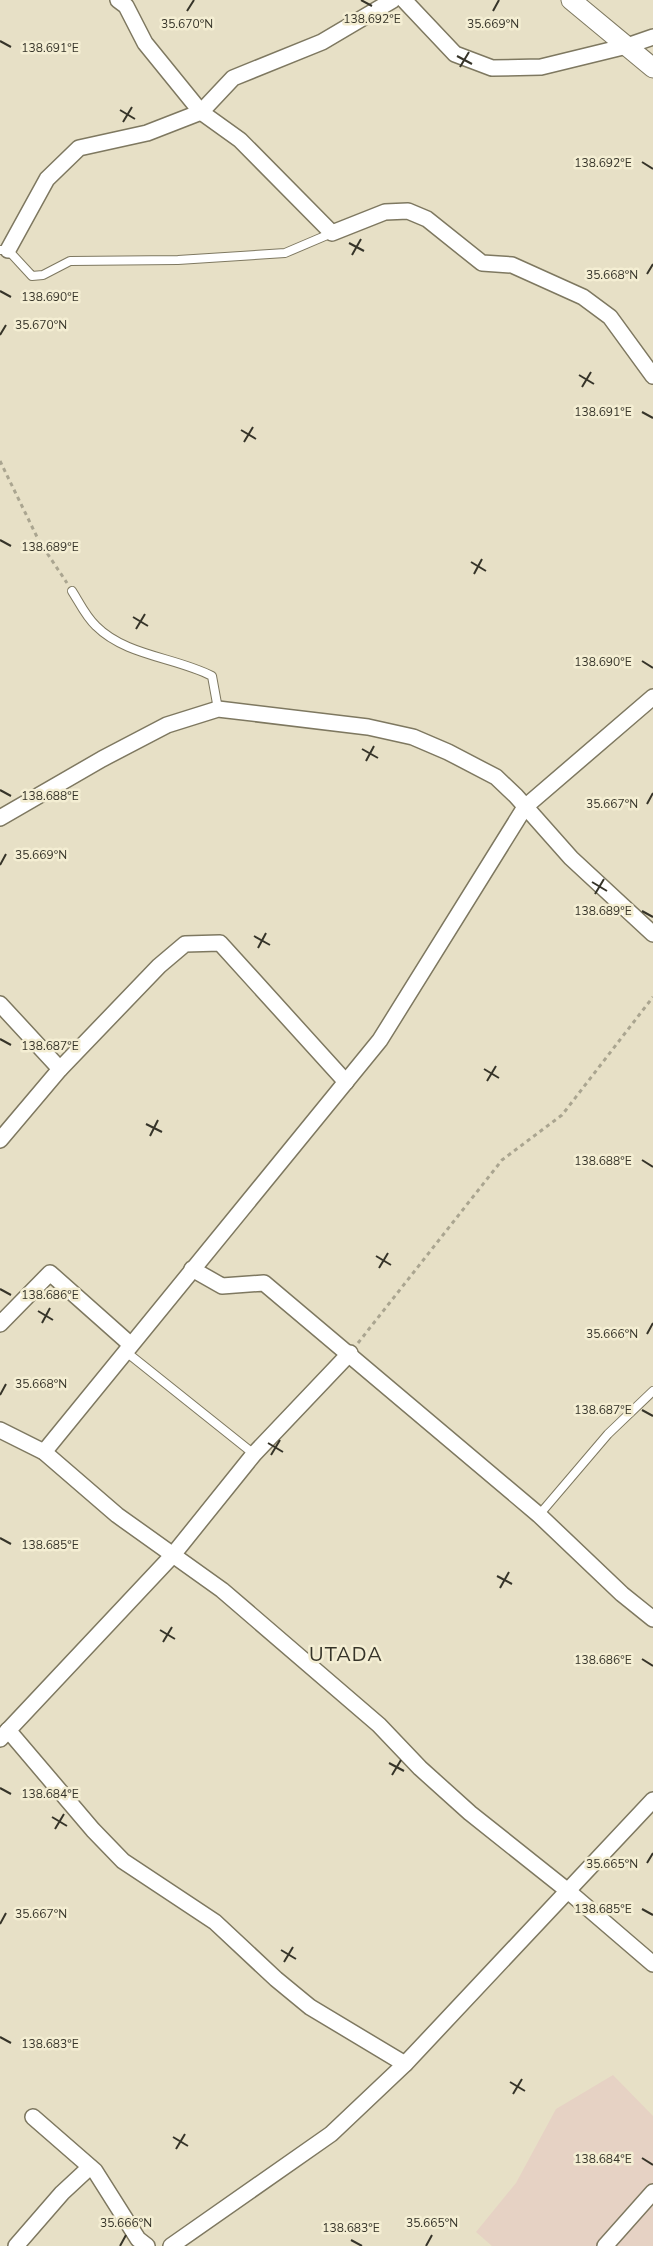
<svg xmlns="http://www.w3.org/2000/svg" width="653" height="2246" font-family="'Nunito Sans',sans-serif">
<rect width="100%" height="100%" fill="#e7e0c6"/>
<!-- education -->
<g fill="#e6d2c4">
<polygon points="613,2075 653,2116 653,2185 598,2246 492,2246 476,2232 516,2183 556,2109"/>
<polygon points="653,2200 653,2246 613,2246"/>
</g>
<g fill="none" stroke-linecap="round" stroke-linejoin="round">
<defs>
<g id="service">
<polyline points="0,250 8,250 32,276 43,275 70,261 178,260 285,253 332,233"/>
<path d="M 72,591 C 79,602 86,617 96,626 C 126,656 175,657 212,676 L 218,709"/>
<polyline points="125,1351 254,1454"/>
<polyline points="539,1515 608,1434 653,1391"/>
</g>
<g id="minor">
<polyline points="118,0 126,6 145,43 201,112 240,140 332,233 385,212 408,211 427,219 482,263 512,265 583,297 610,317 653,376"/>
<polyline points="404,0 455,54 492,68 541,67 627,46 653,37"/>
<polyline points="8,250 47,179 79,148 147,133 201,112 233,78 322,42 393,0"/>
<polyline points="0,818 102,759 167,725 218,709 368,727 413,737 448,752 496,777 516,796 571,858 653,934"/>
<polyline points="0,1004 60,1069"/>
<polyline points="0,1140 60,1069 159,966 185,944 220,943 346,1082"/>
<polyline points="192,1269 222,1286 264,1283 539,1515 622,1594 653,1619"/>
<polyline points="0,1324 50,1273 130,1344"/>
<polyline points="0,1430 44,1452 117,1515 222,1590 379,1725 420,1768 470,1813 568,1891 653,1964"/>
<polyline points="44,1452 380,1040 525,807 653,697"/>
<polyline points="8,1730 93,1830 123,1861 215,1922 276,1979 310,2007 405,2064"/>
<polyline points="0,1739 172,1556 254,1454 350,1353"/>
<polyline points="33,2117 95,2171 138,2239 147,2246"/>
<polyline points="16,2246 62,2193 90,2167"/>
<polyline points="171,2246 331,2134 405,2064 653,1800"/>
<polyline points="605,2246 653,2192"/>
</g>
<polyline id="tertiary" points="571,0 653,68"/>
</defs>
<!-- service casing -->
<use href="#service" stroke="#7e7860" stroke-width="10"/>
<!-- minor casing -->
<use href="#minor" stroke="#7e7860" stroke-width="18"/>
<!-- tertiary casing -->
<use href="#tertiary" stroke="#7e7860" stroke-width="21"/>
<!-- path -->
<g stroke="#aaa590" stroke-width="3" stroke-dasharray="4 4" stroke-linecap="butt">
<polyline points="0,461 39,541 67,583"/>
<polyline points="358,1343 502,1160 562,1115 653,997"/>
</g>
<!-- service -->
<use href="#service" stroke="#fff" stroke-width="8"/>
<!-- minor -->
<use href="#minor" stroke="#fff" stroke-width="15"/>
<!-- tertiary -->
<use href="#tertiary" stroke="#fff" stroke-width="19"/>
</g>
<!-- ticks -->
<path fill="none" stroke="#363429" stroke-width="2" d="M 361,0 L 372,6M 187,11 L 194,0M 493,11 L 499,0M 0,41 L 11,47M 457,56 L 472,64M 460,67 L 469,52M 120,110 L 135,119M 123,122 L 132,107M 642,162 L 653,169M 349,243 L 364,251M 352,255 L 361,239M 647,274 L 653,264M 0,291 L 11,297M 0,335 L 6,325M 579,375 L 594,384M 582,387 L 591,372M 642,412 L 653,418M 241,430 L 256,439M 244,442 L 253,427M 0,540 L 11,546M 471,562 L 486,571M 474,574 L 482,559M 133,617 L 148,626M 136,629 L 145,614M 642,661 L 653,668M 362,749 L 378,758M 366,761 L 374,746M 0,790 L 11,796M 647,804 L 653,793M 0,865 L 6,854M 592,882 L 607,891M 595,894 L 604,879M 642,911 L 653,917M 254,936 L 270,945M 258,948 L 266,933M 0,1039 L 11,1045M 484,1069 L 499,1078M 487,1081 L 496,1066M 146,1124 L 162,1132M 150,1136 L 158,1120M 642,1160 L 653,1167M 376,1256 L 391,1265M 379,1268 L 388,1253M 0,1289 L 11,1295M 38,1311 L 53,1320M 42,1323 L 50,1308M 647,1334 L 653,1323M 0,1395 L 6,1384M 642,1410 L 653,1416M 268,1443 L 283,1452M 271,1455 L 280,1440M 0,1538 L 11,1544M 497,1576 L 512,1584M 500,1588 L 509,1572M 160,1630 L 175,1639M 163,1642 L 172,1627M 642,1659 L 653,1666M 389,1763 L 404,1771M 392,1775 L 401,1760M 0,1788 L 11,1794M 52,1817 L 67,1826M 55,1829 L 64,1814M 647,1863 L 653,1853M 642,1909 L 653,1915M 0,1924 L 6,1913M 281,1950 L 296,1959M 284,1962 L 293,1947M 0,2037 L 11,2043M 510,2082 L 525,2091M 513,2094 L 522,2079M 173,2137 L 188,2146M 176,2149 L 185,2134M 642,2158 L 653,2165M 351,2240 L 362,2246M 120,2246 L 126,2235M 426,2246 L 432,2235"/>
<g text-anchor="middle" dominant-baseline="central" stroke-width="5" stroke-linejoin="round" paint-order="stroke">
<!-- quarter labels -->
<g font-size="20" letter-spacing="1" fill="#363429" stroke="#f4eed3">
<text x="346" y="1654">UTADA</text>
</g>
</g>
<g font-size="12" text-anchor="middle" fill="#363429" stroke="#f4eed3" stroke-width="5" stroke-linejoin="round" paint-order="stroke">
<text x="372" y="23">138.692°E</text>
<text x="187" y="28">35.670°N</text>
<text x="493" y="28">35.669°N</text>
<text x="50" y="52">138.691°E</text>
<text x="603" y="167">138.692°E</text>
<text x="612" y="279">35.668°N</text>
<text x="50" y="301">138.690°E</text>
<text x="41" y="329">35.670°N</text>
<text x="603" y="416">138.691°E</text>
<text x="50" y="551">138.689°E</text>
<text x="603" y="666">138.690°E</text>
<text x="50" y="800">138.688°E</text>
<text x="612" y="808">35.667°N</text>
<text x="41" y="859">35.669°N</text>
<text x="603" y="915">138.689°E</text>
<text x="50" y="1050">138.687°E</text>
<text x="603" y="1165">138.688°E</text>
<text x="50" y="1299">138.686°E</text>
<text x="612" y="1338">35.666°N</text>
<text x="41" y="1388">35.668°N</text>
<text x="603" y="1414">138.687°E</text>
<text x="50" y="1549">138.685°E</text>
<text x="603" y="1664">138.686°E</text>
<text x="50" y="1798">138.684°E</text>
<text x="612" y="1868">35.665°N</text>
<text x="603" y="1913">138.685°E</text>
<text x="41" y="1918">35.667°N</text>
<text x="50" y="2048">138.683°E</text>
<text x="603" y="2163">138.684°E</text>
<text x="126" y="2227">35.666°N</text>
<text x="432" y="2227">35.665°N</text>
<text x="351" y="2232">138.683°E</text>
</g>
</svg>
